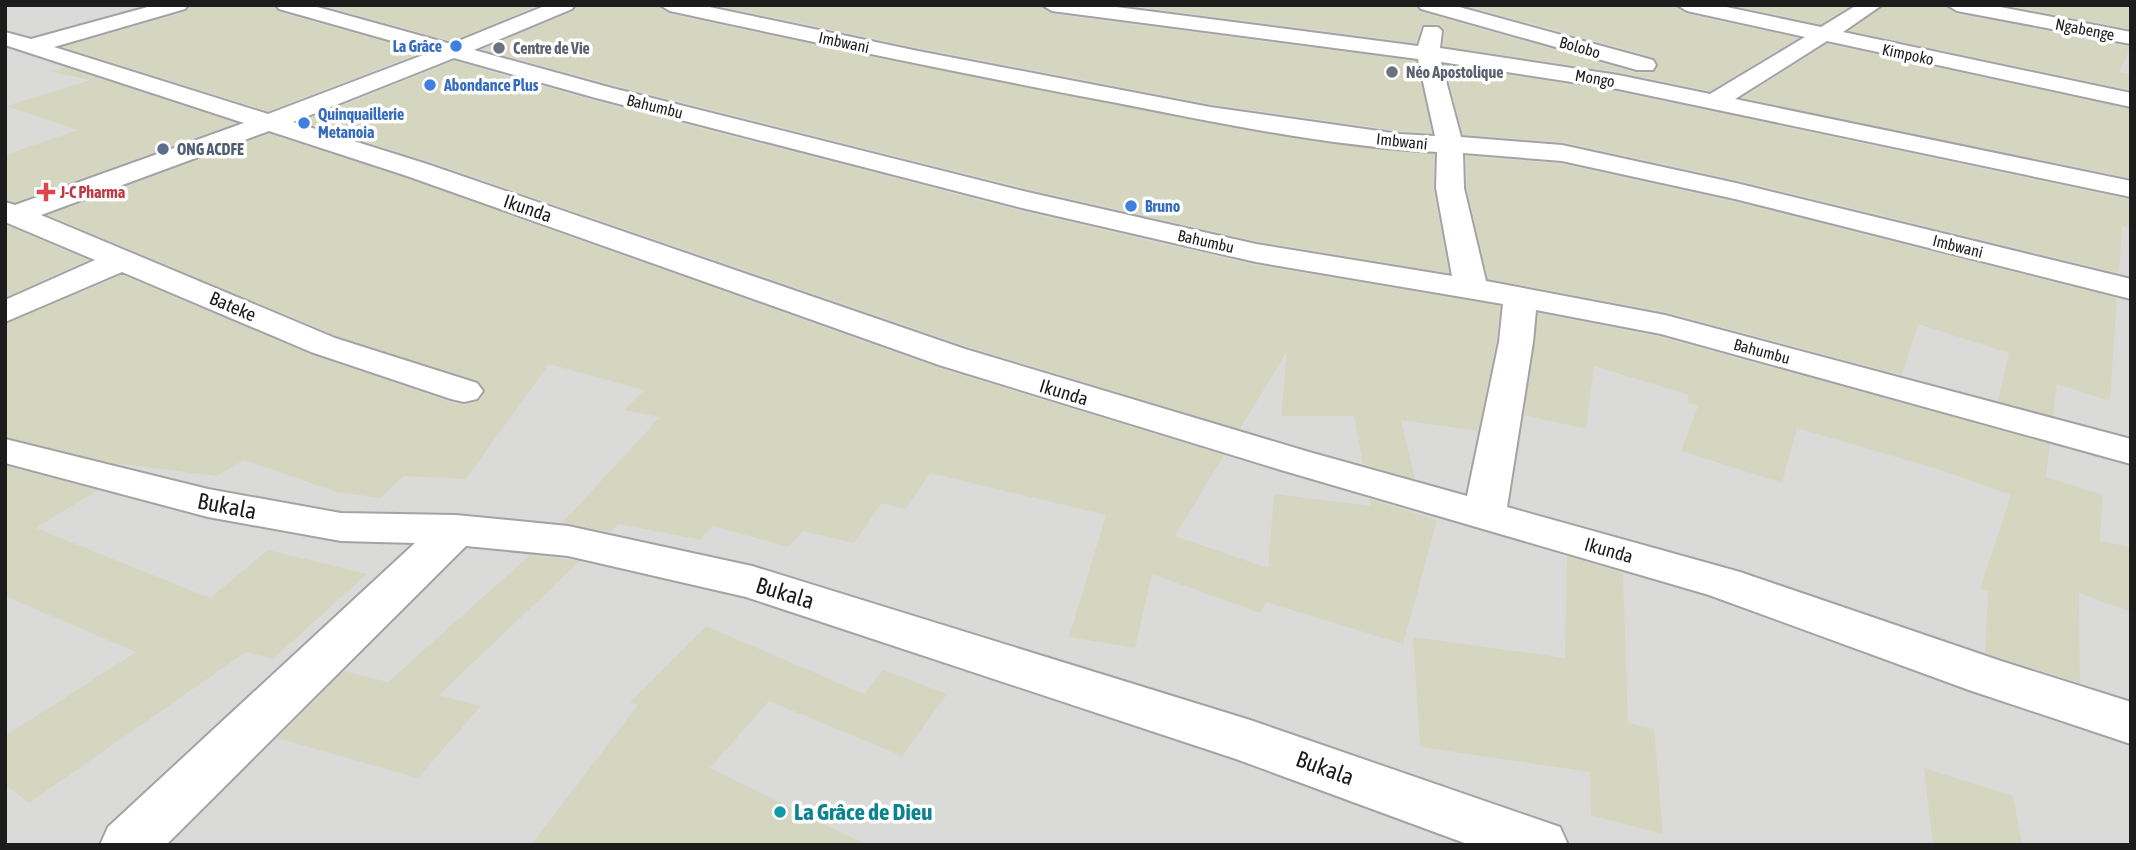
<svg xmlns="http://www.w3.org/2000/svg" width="2136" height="850" font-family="'Asap Condensed',sans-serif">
<rect width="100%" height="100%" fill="#ebefe0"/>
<!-- residential -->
<rect fill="#dadad9" x="5" y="5" width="2126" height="840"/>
<!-- building -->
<g fill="#d5d6c0">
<polygon points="190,5 274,5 278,12 423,52 268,111 63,47 186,12"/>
<polygon points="321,5 539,5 451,41"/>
<polygon points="577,5 657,5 669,14 725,26 1192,120 1314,142 1434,154 1433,188 1449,273 1256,241 1024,188 613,85 482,49 573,11"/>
<polygon points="714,5 1039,5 1052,14 1416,61 1432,133 1400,131 1210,104 919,48"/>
<polygon points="1123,5 1416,5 1420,12 1637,73 1653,73 1658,64 1654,57 1463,5 1674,5 1686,14 1798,38 1710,91 1618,72 1443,46 1445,31 1438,24 1422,25 1416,43"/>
<polygon points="1731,5 1852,5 1821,24"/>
<polygon points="1885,5 1944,5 1957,14 2131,47 2119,72 2131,74 2131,90 1850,31"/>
<polygon points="2005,5 2131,5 2131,29"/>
<polygon points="1827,44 2131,109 2131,178 1742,98"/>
<polygon points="454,61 595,101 1021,211 1255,265 1500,306 1496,342 1478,431 1401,420 1415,479 1363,464 1354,416 1281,416 1287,351 1240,429 966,346 428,161 301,122"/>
<polygon points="1445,65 1618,92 2131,200 2131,228 2122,226 2119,273 1737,180 1563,142 1463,135"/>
<polygon points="65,67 236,123 15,202 5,200 5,155 78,130 6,106 91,80 52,72"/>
<polygon points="269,134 406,178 938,368 1224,455 1175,536 1268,568 1274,494 1371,506 1369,499 1437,520 1403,644 1266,602 1260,613 1152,574 1135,648 1069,637 1106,515 930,473 905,509 882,503 854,543 803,531 789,547 712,526 701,540 619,524 610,532 562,523 660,417 624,410 644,390 549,364 466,479 403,476 381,498 337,492 244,460 217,476 113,463 5,437 5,324 122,275 310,354 450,402 465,405 479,401 486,391 478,381 336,336 48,215"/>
<polygon points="1466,156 1562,164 1734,202 2117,298 2110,401 2057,384 2053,416 1998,401 2009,353 1918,324 1902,375 1666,312 1488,279 1467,188"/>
<polygon points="5,225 88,260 5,297"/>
<polygon points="1538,313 1660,337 2050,444 2046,477 2103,495 2100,541 2131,547 2131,612 2079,593 2080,683 1985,653 1988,591 1980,588 2011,495 1944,471 1797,428 1782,483 1681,451 1698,406 1687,402 1689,395 1594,366 1586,429 1524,415"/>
<polygon points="5,466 98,490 36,528 210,598 268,550 367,574 273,659 246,652 29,803 5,785 5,736 136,652 5,596"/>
<polygon points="530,555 580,561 439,695 481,706 418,778 277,738 344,671 388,682"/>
<polygon points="1567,556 1623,573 1628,723 1654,729 1663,834 1591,815 1590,772 1420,747 1413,637 1565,658"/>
<polygon points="706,626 864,694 883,670 947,694 902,756 769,701 710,768 867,845 531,845 638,705 630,702"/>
<polygon points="1924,768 2013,796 2022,845 1933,845"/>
</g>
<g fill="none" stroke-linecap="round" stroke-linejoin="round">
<defs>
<g id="street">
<path d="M 155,5 L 188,5 L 185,9 L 54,47 L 268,114 L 431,52 L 279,9 L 276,5 L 310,5 L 451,44 L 547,5 L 575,5 L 572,9 L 474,50 L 612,88 L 1023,191 L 1256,244 L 1452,276 L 1436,188 L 1437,152 C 1328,146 1218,123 1112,102 C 964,74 817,43 670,11 L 660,5 L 700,5 L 918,51 L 1210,107 L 1400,134 L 1435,136 L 1418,59 L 1052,11 L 1042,5 L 1101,5 L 1418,46 L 1424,27 L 1438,27 L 1442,31 L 1440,48 L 1618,75 L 1710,94 L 1805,37 L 1687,11 L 1677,5 L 1717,5 L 1821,27 L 1857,5 L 1882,5 L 1843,32 L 2131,93 L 2131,107 L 1827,41 L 1735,99 L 2131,181 L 2131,197 L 1618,89 L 1441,62 L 1461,137 L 1562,145 L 1736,183 L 2131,279 L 2131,299 L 1735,199 L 1562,161 L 1463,153 L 1464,188 L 1486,281 L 1665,315 L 2131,439 L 2131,464 L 1661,334 L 1536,310 L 1533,342 L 1507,507 L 1740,572 L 2001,661 L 2131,702 L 2131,744 L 1969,690 L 1709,595 L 1281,470 L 939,365 L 407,176 L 269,131 L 41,215 L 335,338 L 477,383 L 483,391 L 477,399 L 464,402 L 451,399 L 311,352 L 122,272 L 5,322 L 5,300 L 95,260 L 5,222 L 5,202 L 15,205 L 244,123 L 5,45 L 5,32 L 31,39 ZM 454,58 L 596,98 L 1022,208 L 1256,262 L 1503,304 L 1499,342 L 1467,496 L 1309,452 L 965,349 L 427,164 L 293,122 Z"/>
<polygon points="1418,5 1452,5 1653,60 1656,65 1653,70 1637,70 1421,9"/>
<polygon points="1947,5 1990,5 2131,32 2131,44 1957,11"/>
<polygon points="5,439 208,489 341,513 456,515 568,526 752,566 1250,720 1560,827 1568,845 1470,845 1236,759 746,597 568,556 466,546 166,845 100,845 108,827 415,543 341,541 208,517 5,463"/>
</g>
</defs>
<!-- street casing -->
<use href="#street" stroke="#a3a3a3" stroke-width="4"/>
<!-- street -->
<use href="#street" fill="#fff" fill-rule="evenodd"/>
</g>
<!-- markers -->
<g fill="#3f7fe0" stroke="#fff" stroke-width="2.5">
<circle cx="456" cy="46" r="7"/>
<circle cx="430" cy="85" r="7"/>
<circle cx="304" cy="123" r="7"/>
<circle cx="1131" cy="206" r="7"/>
</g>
<g fill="#6b7280" stroke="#fff" stroke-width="2.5">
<circle cx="499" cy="48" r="7"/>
<circle cx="1392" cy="72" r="7"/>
</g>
<circle fill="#5c6f8a" stroke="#fff" stroke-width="2.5" cx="163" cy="149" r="7"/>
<path fill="#e0444e" stroke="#fff" stroke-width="2.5" d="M42.5 181.5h7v7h7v7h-7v7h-7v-7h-7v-7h7z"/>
<circle fill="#0f9aa8" stroke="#fff" stroke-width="2.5" cx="780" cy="812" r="7"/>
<g text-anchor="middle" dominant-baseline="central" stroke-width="7" stroke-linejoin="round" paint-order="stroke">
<!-- far-street labels -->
<g font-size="16" fill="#1c1c1c" stroke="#fff">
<text transform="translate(2085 29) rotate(11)">Ngabenge</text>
<text transform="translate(844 42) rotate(12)">Imbwani</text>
<text transform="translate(1580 47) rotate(16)">Bolobo</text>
<text transform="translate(1908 54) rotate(12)">Kimpoko</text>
<text transform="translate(1595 78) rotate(10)">Mongo</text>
<text transform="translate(655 106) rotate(14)">Bahumbu</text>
<text transform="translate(1402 141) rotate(6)">Imbwani</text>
<text transform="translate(1206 241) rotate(13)">Bahumbu</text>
<text transform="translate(1958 246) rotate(14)">Imbwani</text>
<text transform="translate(1762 351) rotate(15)">Bahumbu</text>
</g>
<!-- far-shop labels -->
<g font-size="16" font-weight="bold" fill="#366cbe" stroke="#fff" text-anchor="start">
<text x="442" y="46" text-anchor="end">La Grâce</text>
<text x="444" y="85">Abondance Plus</text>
<text x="318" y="114">Quinquaillerie<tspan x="318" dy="18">Metanoia</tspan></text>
<text x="1145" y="206">Bruno</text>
</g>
<!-- far-worship labels -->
<g font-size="16" font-weight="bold" fill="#5b616d" stroke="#fff" text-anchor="start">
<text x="513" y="48">Centre de Vie</text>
<text x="1406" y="72">Néo Apostolique</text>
</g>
<!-- far-service labels -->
<g font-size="16" font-weight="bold" fill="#4e5e75" stroke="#fff" text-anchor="start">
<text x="177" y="149">ONG ACDFE</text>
</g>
<!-- far-health labels -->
<g font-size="16" font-weight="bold" fill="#be3a42" stroke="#fff" text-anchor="start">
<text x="60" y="192">J-C Pharma</text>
</g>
<!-- street labels -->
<g font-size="19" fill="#1c1c1c" stroke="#fff">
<text transform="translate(528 208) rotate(19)">Ikunda</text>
<text transform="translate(233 306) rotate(23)">Bateke</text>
<text transform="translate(1064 392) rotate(17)">Ikunda</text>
<text transform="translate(1609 550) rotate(16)">Ikunda</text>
</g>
<!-- near-street labels -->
<g font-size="23" fill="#1c1c1c" stroke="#fff">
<text transform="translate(227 506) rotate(11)">Bukala</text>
<text transform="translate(785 593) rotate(17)">Bukala</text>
<text transform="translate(1325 768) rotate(20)">Bukala</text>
</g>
<!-- near-culture labels -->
<g font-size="23" font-weight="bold" fill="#0d838f" stroke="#fff" text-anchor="start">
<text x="794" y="812">La Grâce de Dieu</text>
</g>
</g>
<!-- border -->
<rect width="2136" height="850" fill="none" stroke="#1c1c1c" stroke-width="14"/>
</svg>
